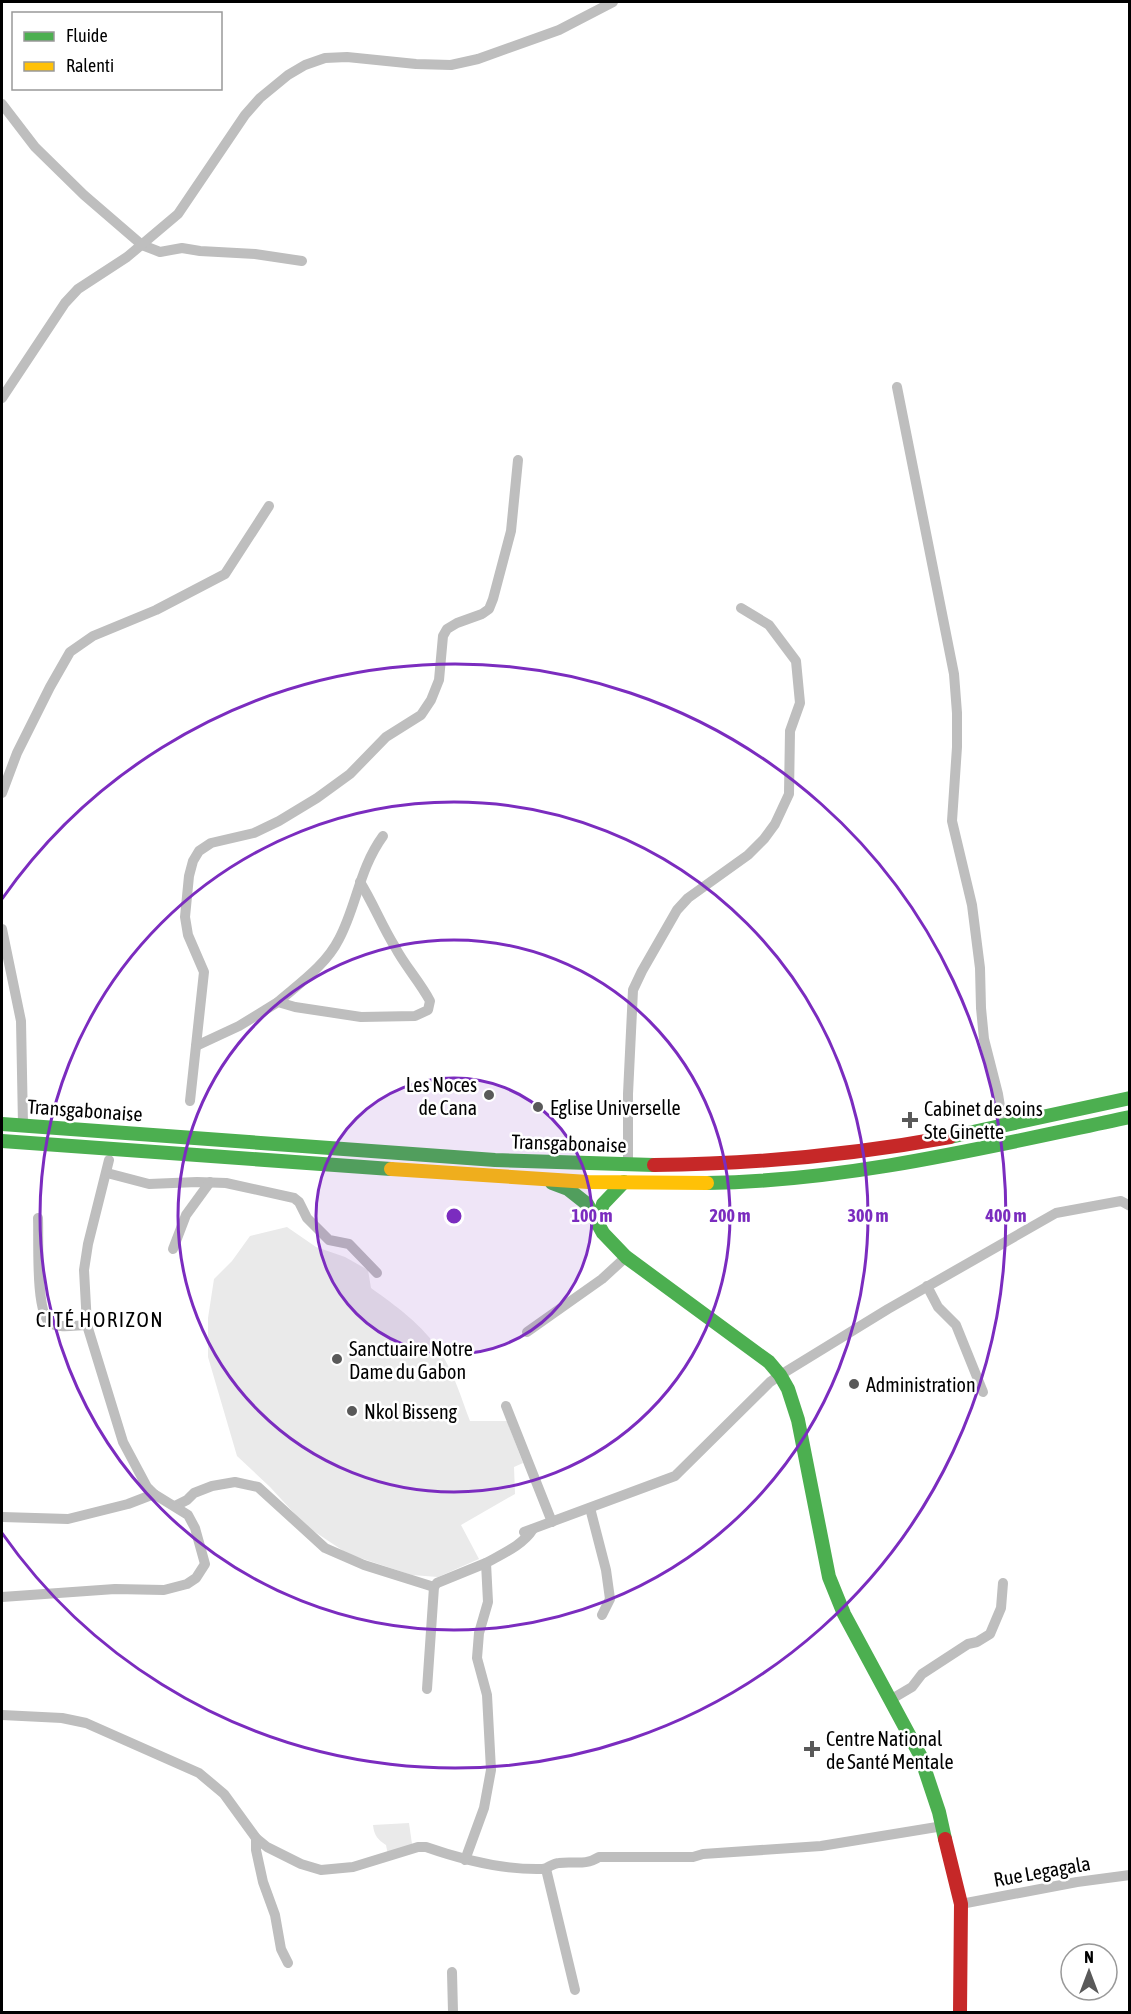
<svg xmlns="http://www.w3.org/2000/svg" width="1131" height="2014" font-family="'Asap Condensed',sans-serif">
<rect width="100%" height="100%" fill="#fff"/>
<!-- green -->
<g fill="#eaeaea">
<path d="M 287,1227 L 316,1247 L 345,1257 L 368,1270 L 371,1288 C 396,1306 423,1325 440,1352 C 454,1372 461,1398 470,1421 L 507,1421 L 523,1463 L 514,1467 L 515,1494 L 461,1525 L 479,1559 L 438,1577 L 412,1575 L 348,1554 L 306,1526 L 270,1487 L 237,1456 L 208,1357 L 208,1318 L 214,1279 L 232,1261 L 250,1236 Z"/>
<path d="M 409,1823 L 412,1844 L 388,1855 L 386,1845 C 378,1840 374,1835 373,1825 Z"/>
</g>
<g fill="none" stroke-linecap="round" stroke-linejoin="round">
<!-- street -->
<g stroke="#bebebe" stroke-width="10">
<polyline points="2,104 35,147 84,195 142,245 160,252 182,248 200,251 255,254 302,261"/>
<polyline points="897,387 954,674 957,713 957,747 952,821 972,905 980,968 981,1008 984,1039 998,1094 1003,1125"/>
<polyline points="2,398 65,303 78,289 127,257 178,214 245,115 260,98 288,75 305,65 325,58 347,57 416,64 451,65 478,59 559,30 613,2"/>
<polyline points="2,793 17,753 50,687 70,652 93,636 156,610 225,574 269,506"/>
<polyline points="2,929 21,1021 23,1125"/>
<path d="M 278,1002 C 300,983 326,965 339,939 C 357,905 359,869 383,836"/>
<path d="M 196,1046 L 239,1026 L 278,1002 L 295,1007 L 361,1017 L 415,1016 L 428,1010 L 430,1001 C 420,982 405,966 395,947 C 382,926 373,903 360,882"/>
<polyline points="190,1101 204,972 188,935 185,917 189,876 193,861 199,851 211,843 254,833 279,821 317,798 350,774 386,737 421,715 431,700 439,680 443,636 447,629 457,623 482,614 489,609 493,599 511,531 518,460"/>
<polyline points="628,1165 628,1094 633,990 642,971 677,910 688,898 748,855 764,839 775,824 789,794 790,731 800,703 796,661 769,625 741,608"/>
<polyline points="107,1173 149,1184 197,1182 226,1183 294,1198 299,1202 307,1218 329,1240 349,1244 377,1273"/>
<path d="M 38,1218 C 39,1237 35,1313 50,1323 C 60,1329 76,1325 87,1325"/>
<polyline points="173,1249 186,1215 210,1182"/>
<polyline points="927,1286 938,1307 956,1325 983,1392"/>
<polyline points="527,1332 602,1279 626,1257"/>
<polyline points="506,1406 552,1522"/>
<polyline points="175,1506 187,1500 194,1493 212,1486 235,1482 258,1487 325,1548 364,1565 434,1587"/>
<polyline points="590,1508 606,1570 610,1599 602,1615"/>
<polyline points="2,1517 68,1519 128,1504 154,1494"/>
<polyline points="524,1532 675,1476 770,1382 782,1374 888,1309 1056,1213 1121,1201 1130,1206"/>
<polyline points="2,1597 115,1589 164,1590 187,1584 196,1578 205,1564 195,1528 188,1515 154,1494 147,1487 123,1442 87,1325 84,1270 88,1244 109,1160"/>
<polyline points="427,1689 434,1587 437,1583 486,1563"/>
<polyline points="890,1700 912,1687 922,1674 968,1644 977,1642 990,1634 1001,1608 1003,1583"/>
<path d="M 2,1715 L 62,1718 L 86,1723 L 199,1773 L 224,1794 L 256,1838 L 267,1847 L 301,1864 L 321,1870 L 353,1867 L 418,1847 L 426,1847 C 463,1860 502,1870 542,1869 C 548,1869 552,1863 559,1863 C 574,1861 585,1866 599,1857 L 693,1857 L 703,1854 L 821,1846 L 943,1826"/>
<polyline points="256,1838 256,1850 263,1882 275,1915 281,1949 288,1963"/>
<path d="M 465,1860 L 484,1808 L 491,1770 L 487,1695 L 477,1658 L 479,1633 L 488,1602 L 486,1563 C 502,1554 523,1545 533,1529"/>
<polyline points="546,1869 575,1990"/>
<polyline points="961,1904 1077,1882 1130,1875"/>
<polyline points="452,1972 453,2012"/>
</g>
<!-- fast -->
<g stroke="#4caf50" stroke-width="14">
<polyline points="2,1124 495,1160 654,1165"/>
<polyline points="950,1137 1130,1098"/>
<polyline points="2,1141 391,1169"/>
<polyline points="552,1183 568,1189 587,1204 603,1233 626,1257 769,1362 780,1375 788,1389 798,1420 829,1577 844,1614 920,1755 939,1812 945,1839"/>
<path d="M 707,1183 C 850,1181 991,1146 1130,1117"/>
<polyline points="597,1223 603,1204 624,1182"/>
</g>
<!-- slow -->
<polyline stroke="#ffc107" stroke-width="14" points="391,1169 588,1182 707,1183"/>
<!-- jam -->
<g stroke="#c62828" stroke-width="14">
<path d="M 654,1165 C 754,1164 852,1155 950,1137"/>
<polyline points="945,1839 961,1904 960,2012"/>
</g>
</g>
<!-- distance rings -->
<circle cx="454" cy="1216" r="138" fill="#7b2cbf" fill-opacity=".12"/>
<g fill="none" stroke="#7b2cbf" stroke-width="3">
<circle cx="454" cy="1216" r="138"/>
<circle cx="454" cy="1216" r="276"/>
<circle cx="454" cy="1216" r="414"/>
<path d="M2 899A552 552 0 1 1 2 1533"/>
</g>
<!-- markers -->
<g fill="#595959" stroke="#fff" stroke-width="2">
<circle cx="489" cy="1095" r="6"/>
<circle cx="538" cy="1107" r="6"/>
<path d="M907 1111h6v6h6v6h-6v6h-6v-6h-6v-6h6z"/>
<circle cx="337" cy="1359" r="6"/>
<circle cx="854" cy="1384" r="6"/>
<circle cx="352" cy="1411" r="6"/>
<path d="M809 1740h6v6h6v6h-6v6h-6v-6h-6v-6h6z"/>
</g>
<g text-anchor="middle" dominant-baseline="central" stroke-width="5" stroke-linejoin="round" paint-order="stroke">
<!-- poi labels -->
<g font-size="20" fill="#000" stroke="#fff" text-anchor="start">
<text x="477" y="1084" text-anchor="end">Les Noces<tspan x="477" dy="23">de Cana</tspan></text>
<text x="550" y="1107">Eglise Universelle</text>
<text x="924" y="1108">Cabinet de soins<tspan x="924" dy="23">Ste Ginette</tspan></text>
<text x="349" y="1348">Sanctuaire Notre<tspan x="349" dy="23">Dame du Gabon</tspan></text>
<text x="866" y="1384">Administration</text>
<text x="364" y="1411">Nkol Bisseng</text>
<text x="826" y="1738">Centre National<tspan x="826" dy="23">de Santé Mentale</tspan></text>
</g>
<!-- street labels -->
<g font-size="20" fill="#000" stroke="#fff">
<text transform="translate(85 1110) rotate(4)">Transgabonaise</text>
<text transform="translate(569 1143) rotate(2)">Transgabonaise</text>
<text transform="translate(1042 1871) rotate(-10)">Rue Legagala</text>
</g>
<!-- neighbourhood labels -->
<g font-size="21" letter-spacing="1.5" fill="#000" stroke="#fff">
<text x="100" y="1319">CITÉ HORIZON</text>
</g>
</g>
<circle cx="454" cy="1216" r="9" fill="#7b2cbf" stroke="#fff" stroke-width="3"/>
<g font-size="18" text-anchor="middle" font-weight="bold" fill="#7b2cbf" stroke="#fff" stroke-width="5" stroke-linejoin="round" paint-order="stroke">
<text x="592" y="1222">100 m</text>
<text x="730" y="1222">200 m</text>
<text x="868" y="1222">300 m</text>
<text x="1006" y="1222">400 m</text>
</g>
<!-- border -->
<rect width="1131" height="2014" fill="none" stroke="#000000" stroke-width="6"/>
<!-- legend -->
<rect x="12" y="12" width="210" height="78" fill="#ffffff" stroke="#999999" stroke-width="1.5"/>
<rect x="24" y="32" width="30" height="9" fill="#4caf50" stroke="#999999" stroke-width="1.5"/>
<text x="66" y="42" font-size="18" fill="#000000">Fluide</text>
<rect x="24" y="62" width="30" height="9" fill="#ffc107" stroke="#999999" stroke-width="1.5"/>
<text x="66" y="72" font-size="18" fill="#000000">Ralenti</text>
<!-- north arrow -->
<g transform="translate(1089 1972)"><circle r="28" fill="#ffffff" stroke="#999999" stroke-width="1.5"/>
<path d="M0-4.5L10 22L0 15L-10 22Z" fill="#595959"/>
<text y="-9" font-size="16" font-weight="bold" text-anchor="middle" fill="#000000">N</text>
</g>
</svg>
